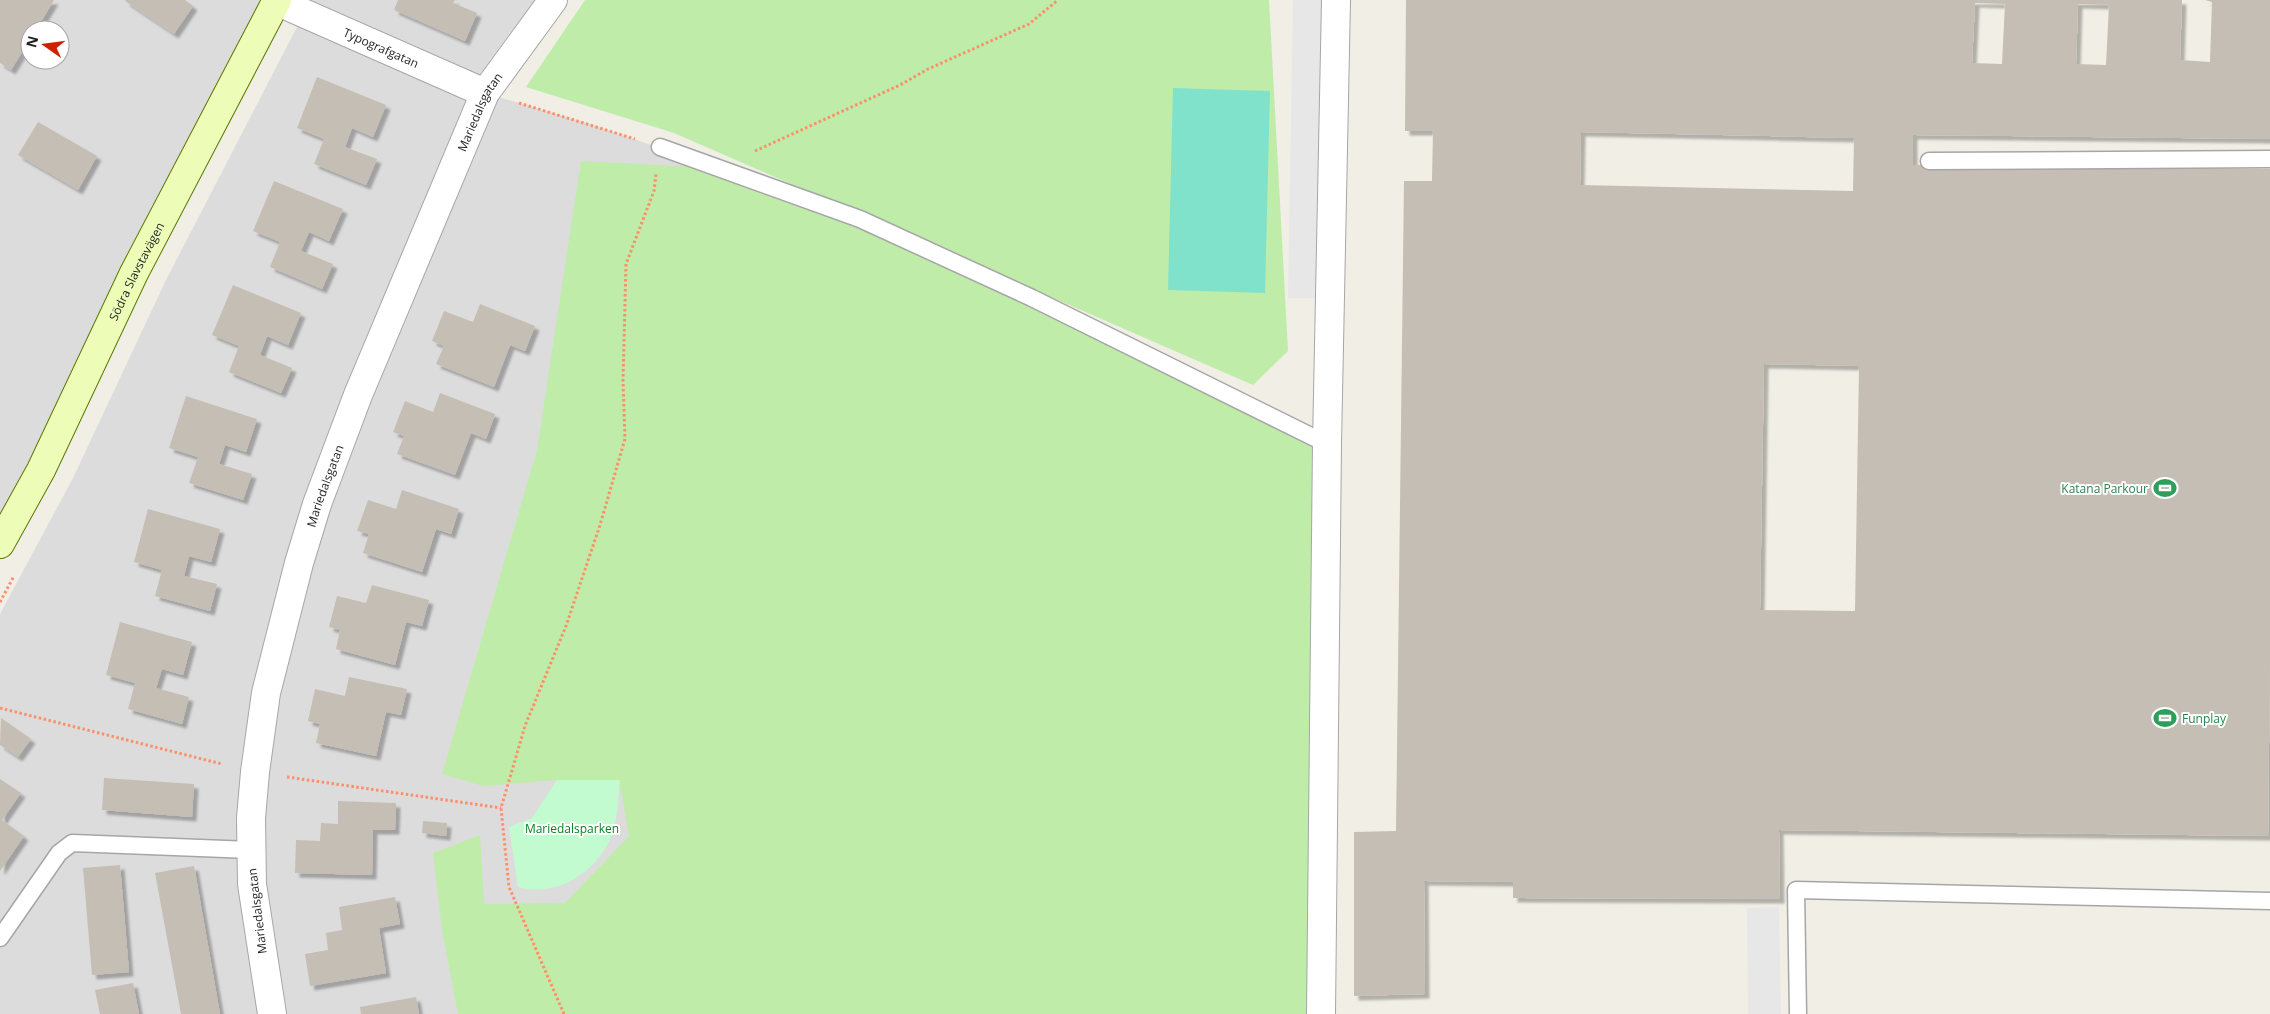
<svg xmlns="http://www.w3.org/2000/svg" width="2270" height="1014" font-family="'Open Sans',sans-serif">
<defs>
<filter id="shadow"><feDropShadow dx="4.5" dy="4.5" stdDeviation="1" flood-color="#0004"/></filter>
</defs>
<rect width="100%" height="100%" fill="#f0eee5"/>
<!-- residential -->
<g fill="#dddcdc" fill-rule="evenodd">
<path d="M 0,0 L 277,0 L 0,544 ZM 30,30 L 60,30 L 60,60 L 30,60 Z"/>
<polygon points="311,0 553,0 485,93 596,126 718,168 696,1014 0,1014 0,614 73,478 166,280"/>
</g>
<!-- grass -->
<g fill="#bfeca9">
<polygon points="585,0 1269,0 1288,351 1253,385 674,133 526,87"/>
<polygon points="581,161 718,168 860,219 1327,444 1321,1014 458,1014 442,930 433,853 480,835 484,904 565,903 629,836 619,780 557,780 483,786 442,774 537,450"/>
</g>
<!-- park -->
<path fill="#c1fbcf" d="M 557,780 L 620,780 C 618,799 618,819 611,837 C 596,873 556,898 518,887 L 509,827 L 532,818 Z"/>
<!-- pitch -->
<polygon fill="#80e2cb" points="1173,88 1270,91 1265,293 1168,290"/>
<!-- parking -->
<g fill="#e7e7e7">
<polygon points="1293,0 1322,0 1317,298 1288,298"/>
<polygon points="1779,907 1781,1014 1748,1014 1747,908"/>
</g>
<!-- building -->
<g fill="#c5beb4" fill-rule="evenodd" filter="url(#shadow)">
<polygon points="0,0 54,0 36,30 30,30 30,39 11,70 0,63"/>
<polygon points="126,0 185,0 193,6 174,34 125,1"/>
<polygon points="398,0 455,0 453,3 477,13 465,41 394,10"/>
<path d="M 1406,0 L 2182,0 L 2180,60 L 2210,62 L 2212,2 L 2205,0 L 2270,0 L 2270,139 L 1913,135 L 1913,165 L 2270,169 L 2270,653 L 2268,836 L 1779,830 L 1780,899 L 1513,898 L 1513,882 L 1424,881 L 1425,994 L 1354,996 L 1354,832 L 1396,831 L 1404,181 L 1432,181 L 1433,131 L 1405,131 ZM 1975,3 L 2005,4 L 2002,64 L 1972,63 ZM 2078,4 L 2109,5 L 2106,65 L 2076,64 ZM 1581,132 L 1854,138 L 1853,191 L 1580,185 ZM 1764,364 L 1859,366 L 1855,611 L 1760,610 Z"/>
<polygon points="317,77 386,105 373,137 352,128 345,147 377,159 366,185 314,164 324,139 297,128"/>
<polygon points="38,122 97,156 78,190 18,155"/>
<polygon points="274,181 343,209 329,241 309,232 301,251 333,264 322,289 270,267 280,242 253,231"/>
<polygon points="233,285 301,313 288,345 267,336 260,355 292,368 281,393 229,372 239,346 212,335"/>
<polygon points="480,304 535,326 525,351 510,345 494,387 436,364 444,346 432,341 444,311 473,322"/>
<polygon points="440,393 495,414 486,439 471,433 455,475 397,454 404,436 393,432 405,401 433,412"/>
<polygon points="186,396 257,419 246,452 225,445 219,464 252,474 243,500 189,483 198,457 169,448"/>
<polygon points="402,490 459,509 451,534 436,529 422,572 363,553 369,534 357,531 368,500 396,509"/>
<polygon points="148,509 220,529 211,562 189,556 184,576 217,584 210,611 155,596 162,570 134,562"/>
<polygon points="372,585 429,600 422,626 406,622 395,665 336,649 340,630 329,627 337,596 366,603"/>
<polygon points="120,622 192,642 183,675 162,669 156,688 189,697 182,724 128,709 135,683 106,675"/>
<polygon points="349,677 407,689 401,715 386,712 376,756 316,743 320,724 308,721 315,689 345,696"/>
<polygon points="1,718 31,739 18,757 0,745"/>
<polygon points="104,778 194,784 192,817 102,810"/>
<polygon points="0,779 21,793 2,820 24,836 0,871"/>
<polygon points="338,801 396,803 395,830 373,830 372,875 295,873 296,840 320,841 321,823 338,824"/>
<polygon points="423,821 447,823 446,836 422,833"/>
<polygon points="120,865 129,972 92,975 83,868"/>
<polygon points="194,866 220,1014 181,1014 155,873"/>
<polygon points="395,897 400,924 379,928 386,973 310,986 305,954 328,950 326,933 342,930 339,907"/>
<polygon points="133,983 139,1014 100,1014 95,990"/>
<polygon points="416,997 419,1014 361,1014 360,1007"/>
</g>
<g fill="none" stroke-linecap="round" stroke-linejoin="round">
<defs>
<g id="lane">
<polyline points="660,147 860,219 1032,298 1327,444"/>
<polyline points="1929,161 2270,159"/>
<polyline points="0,938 59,853 72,843 251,850"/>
<polyline points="1798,1014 1796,890 2270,901"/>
</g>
<g id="street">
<path id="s1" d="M 276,1 L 485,93"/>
<path id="s2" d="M 272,1014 L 252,884 L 251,818 L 255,772 L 266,693 L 299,563 L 317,504 L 358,395 L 485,93 L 553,0"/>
<polyline points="1321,1014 1327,444 1336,0"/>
</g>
<g id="secondary">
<path id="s3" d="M 0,544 L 41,470 L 134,273 L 277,0"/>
</g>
</defs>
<!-- lane casing -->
<use href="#lane" stroke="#a6a6a6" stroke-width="19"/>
<!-- street casing -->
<use href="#street" stroke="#a6a6a6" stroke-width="30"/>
<!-- secondary casing -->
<use href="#secondary" stroke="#5a7a01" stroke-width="30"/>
<!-- path -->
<g stroke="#fe8f68" stroke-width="3" stroke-dasharray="2.5 2.5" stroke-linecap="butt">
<polyline points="519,103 635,139"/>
<polyline points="755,151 900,85 928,69 1029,24 1058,0"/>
<polyline points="0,602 14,576"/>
<polyline points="0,708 222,764"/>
<polyline points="287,777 501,808"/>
<polyline points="564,1014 509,887 501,808 525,726 566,626 600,525 625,439 623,381 626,264 654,191 656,174"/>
</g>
<!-- lane -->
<use href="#lane" stroke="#fff" stroke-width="16"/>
<!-- street -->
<use href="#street" stroke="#fff" stroke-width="28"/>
<!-- secondary -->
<use href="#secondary" stroke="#edfcb7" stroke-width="28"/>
</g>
<!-- icons -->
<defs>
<symbol id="stadium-bare" viewBox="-9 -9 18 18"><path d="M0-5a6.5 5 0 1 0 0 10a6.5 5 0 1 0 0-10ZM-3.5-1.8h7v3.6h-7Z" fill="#2e9e5b" stroke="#fff" stroke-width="2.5" paint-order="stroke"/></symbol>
</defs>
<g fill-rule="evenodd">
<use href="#stadium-bare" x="2149" y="472" width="32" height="32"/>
<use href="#stadium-bare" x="2149" y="702" width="32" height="32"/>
</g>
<g text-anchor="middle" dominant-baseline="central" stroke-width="4" stroke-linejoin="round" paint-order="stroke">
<!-- street labels -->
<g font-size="12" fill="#1f1f1f" stroke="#fff">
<text stroke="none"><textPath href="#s1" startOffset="115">Typografgatan</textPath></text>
<text stroke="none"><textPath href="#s2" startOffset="944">Mariedalsgatan</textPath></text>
<text stroke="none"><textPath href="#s3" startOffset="305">Södra Slavstavägen</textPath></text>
<text stroke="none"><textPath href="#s2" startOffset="539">Mariedalsgatan</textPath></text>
<text transform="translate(257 911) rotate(-97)">Mariedalsgatan</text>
</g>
<!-- leisure labels -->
<g font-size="12" fill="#27864d" stroke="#fff" text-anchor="end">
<text x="2148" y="488">Katana Parkour</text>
<text x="2182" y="718" text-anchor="start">Funplay</text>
</g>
<!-- park labels -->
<g font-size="12" fill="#088225" stroke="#fff">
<text x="572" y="828">Mariedalsparken</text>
</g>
</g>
<!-- north arrow -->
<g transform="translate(45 45) rotate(284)"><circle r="24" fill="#ffffff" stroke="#a5a5a5"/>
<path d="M0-4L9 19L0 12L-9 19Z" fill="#ce2100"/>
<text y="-8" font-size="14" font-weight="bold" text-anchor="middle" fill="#1f1f1f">N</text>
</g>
</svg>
